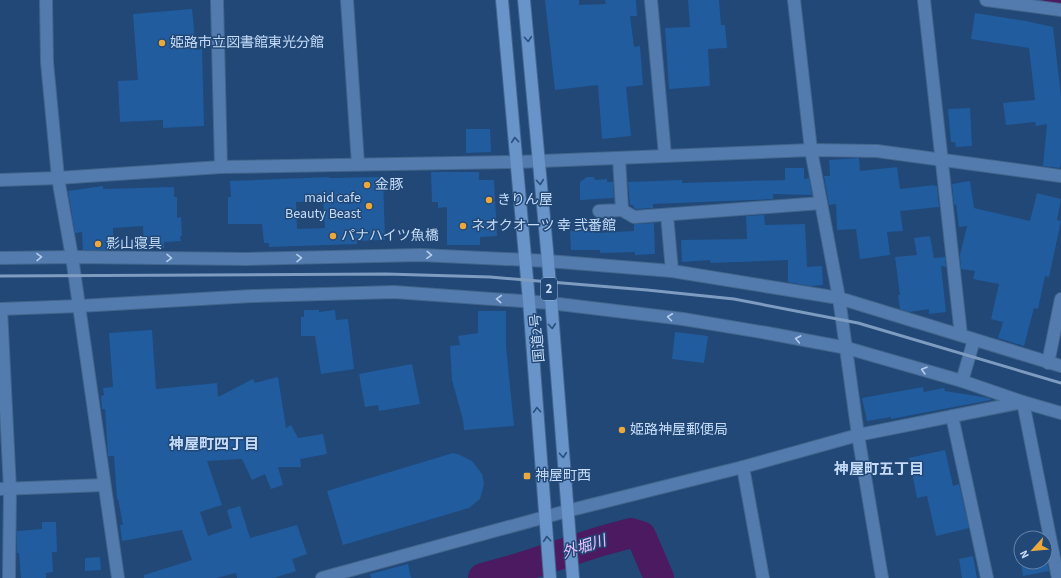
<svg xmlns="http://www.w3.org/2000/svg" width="1061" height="578" font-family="'Source Sans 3','Noto Sans JP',sans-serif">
<rect width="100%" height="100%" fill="#214876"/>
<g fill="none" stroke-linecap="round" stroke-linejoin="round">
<!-- stream -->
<polyline stroke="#4c1a60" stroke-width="5" points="1044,0 1061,2"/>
<!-- river -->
<polyline stroke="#4c1a60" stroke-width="30" points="483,578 519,568 598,542 631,533 641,536 659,578"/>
</g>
<!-- building -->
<g fill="#215c9f" fill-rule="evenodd">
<polygon points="545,0 579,0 579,5 606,4 605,0 636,0 637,16 630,16 634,47 640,46 643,85 626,87 631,136 602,139 598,85 555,90"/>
<polygon points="688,0 719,0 721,25 725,25 727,48 708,49 710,86 669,89 665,28 690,27"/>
<polygon points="192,9 196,50 202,49 204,126 163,128 163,120 120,122 118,81 138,80 133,14"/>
<polygon points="975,13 1026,21 1053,27 1061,96 1061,162 1060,168 1043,166 1047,124 1036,126 1035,122 1006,125 1003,103 1035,100 1029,48 971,39"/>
<polygon points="970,108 972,146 956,147 955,142 951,142 948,109"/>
<polygon points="466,129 490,129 491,152 466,153"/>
<polygon points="859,158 860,171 897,167 900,189 935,185 935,186 937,186 939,207 900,211 903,231 887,232 890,255 860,259 856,229 837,230 836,204 829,205 824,176 830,176 829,160"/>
<polygon points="785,168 804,168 804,179 809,178 812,195 773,194 773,199 653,204 653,208 636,209 634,208 633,205 630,205 628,182 682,180 682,183 785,180"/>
<polygon points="431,172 479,172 479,180 494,180 497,236 480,237 480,245 447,245 447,207 438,208 438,202 432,202"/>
<path d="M 329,177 L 329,178 L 383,177 L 385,240 L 357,241 L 357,244 L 269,247 L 269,243 L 264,243 L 262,224 L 228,224 L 228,197 L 231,197 L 230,181 ZM 323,201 L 325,228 L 297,229 L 296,202 Z"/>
<polygon points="587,177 593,177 596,180 607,179 607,182 613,182 614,198 580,200 580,182"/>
<polygon points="970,181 974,208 1030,221 1037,193 1061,199 1057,220 1061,221 1049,277 1045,276 1038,309 1034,308 1024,346 998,338 1003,322 991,319 999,284 973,279 975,271 961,269 960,255 967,226 959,227 956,204 954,205 952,184"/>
<polygon points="103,186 103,189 174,187 174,197 177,197 177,218 181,217 182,236 180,236 181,241 164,242 164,248 144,248 143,226 113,228 114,250 83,250 82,232 75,233 68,191"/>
<polygon points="764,215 765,225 805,224 807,267 822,266 823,285 810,286 788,282 788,260 711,263 710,260 682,262 681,240 747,239 746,216"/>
<polygon points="654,223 655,254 635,255 635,252 600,253 600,250 571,250 570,231 595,231 595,233 634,231 634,224"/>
<polygon points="930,236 934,258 945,257 946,267 941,266 946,312 929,314 929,309 909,312 900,309 898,295 900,295 895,257 917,255 914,238"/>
<polygon points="304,310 319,310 319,312 335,310 336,320 348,319 354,369 321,374 315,336 301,336 301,317 304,317"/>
<polygon points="478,311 506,311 506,347 514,426 464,430 463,420 452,380 450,346 460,345 458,336 478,333"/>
<polygon points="152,330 156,389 217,383 218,397 253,379 255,383 278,377 286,428 291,425 298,438 323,434 327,454 300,459 301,467 278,467 283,485 271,489 265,474 252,480 242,459 207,461 222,505 200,512 208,536 232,528 227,510 240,506 250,538 297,525 307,554 292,559 296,571 274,578 237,578 236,573 216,578 144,578 144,575 192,560 182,530 122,541 120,525 123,525 118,499 117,499 114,456 108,456 105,409 102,409 101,396 104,395 103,388 113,387 109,333"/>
<polygon points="675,332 708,336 704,363 672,359"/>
<polygon points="412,364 420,404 379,411 378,405 365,407 359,374"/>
<polygon points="923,387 924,392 944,388 945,391 989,398 991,400 891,419 891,417 867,421 862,398"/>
<polygon points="945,450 953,486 959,484 969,528 936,536 927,496 917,498 909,458"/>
<polygon points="453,453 460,455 472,461 482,474 484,484 480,499 469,508 343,545 327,491"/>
<polygon points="42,522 56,522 57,552 52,552 53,572 46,573 46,578 21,578 19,553 17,553 17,531 42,529"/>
<polygon points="973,556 977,578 962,578 959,559"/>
<polygon points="100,557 101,570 85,571 85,558"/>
<polygon points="1021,562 1047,562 1049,571 1023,576"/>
<polygon points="408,564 411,578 371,578 370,574"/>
</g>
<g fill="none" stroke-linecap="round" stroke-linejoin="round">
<defs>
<g id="street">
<polyline points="46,0 47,62 58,178 72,257 118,578"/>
<polyline points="217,0 221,167"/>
<polyline points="347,0 358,164"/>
<polyline points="651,0 665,155"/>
<polyline points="794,0 811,150 839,298 858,435 882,578"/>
<polyline points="924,0 961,335"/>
<polyline points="986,0 1061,10"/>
<polyline points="0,180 58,178 221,167 517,162 811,150 877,151 1061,176"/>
<polyline points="622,210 634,217 821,203"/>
<polyline points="599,211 622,210 619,158"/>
<polyline points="667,215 672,271"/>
<polyline points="0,258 72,257 246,259 421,255 548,261 672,271 839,298 1061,366"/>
<polyline points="0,309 80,306 252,296 394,292 550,303 683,319 767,333 847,348 962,381 1023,402 1061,413"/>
<polyline points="1,309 10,489 9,578"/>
<polyline points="1048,363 1061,299"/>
<polyline points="962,381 974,340"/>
<polyline points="952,416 987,578"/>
<polyline points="743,467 763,578"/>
<polyline points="0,489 104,485"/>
<polyline points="322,578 567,511 743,467 858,435 1023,402 1058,578"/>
</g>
<g id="highway">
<polyline points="502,0 529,301 550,578"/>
<polyline points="524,0 548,261 573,578"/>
</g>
</defs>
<!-- street casing -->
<use href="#street" stroke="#42658b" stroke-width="14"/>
<!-- highway casing -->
<use href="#highway" stroke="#42658b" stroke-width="14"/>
<!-- street -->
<use href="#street" stroke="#537bad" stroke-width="12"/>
<!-- highway -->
<use href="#highway" stroke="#6994c9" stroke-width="12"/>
<!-- rail -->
<polyline stroke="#7e9cbf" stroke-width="3" points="0,276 386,274 490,277 647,290 734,299 858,323 1061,383"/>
</g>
<!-- one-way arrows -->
<defs><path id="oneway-chevron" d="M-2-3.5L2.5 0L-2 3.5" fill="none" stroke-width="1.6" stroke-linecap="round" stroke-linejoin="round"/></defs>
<g stroke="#28507e">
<use href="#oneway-chevron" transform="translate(528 39) rotate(85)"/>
<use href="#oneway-chevron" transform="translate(515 140) rotate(-95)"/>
<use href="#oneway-chevron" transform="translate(540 182) rotate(85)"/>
<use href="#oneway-chevron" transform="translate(552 326) rotate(85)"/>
<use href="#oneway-chevron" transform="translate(537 410) rotate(-94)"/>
<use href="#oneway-chevron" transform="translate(563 455) rotate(85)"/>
<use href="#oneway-chevron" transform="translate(547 539) rotate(-95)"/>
</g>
<g stroke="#b4cdec">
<use href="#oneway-chevron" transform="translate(429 255) rotate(3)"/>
<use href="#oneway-chevron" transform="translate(39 257) rotate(-1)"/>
<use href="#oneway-chevron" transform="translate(169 258) rotate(1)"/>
<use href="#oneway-chevron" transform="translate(299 258) rotate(-1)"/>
<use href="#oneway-chevron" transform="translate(499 299) rotate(-176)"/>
<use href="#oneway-chevron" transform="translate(670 317) rotate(-173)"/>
<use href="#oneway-chevron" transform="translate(798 339) rotate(-169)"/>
<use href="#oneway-chevron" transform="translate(924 370) rotate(-164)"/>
</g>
<!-- markers -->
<g fill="#eda83c" stroke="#214876" stroke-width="1.5">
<circle cx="162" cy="43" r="4"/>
<circle cx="367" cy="185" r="4"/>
<circle cx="489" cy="200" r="4"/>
<circle cx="369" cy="206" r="4"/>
<circle cx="463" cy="226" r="4"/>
<circle cx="333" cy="236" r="4"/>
<circle cx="98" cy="244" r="4"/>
<circle cx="622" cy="430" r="4"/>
<rect x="523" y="472" width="8" height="8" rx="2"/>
</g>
<g text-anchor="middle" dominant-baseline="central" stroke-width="3" stroke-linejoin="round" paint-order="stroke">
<!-- shield labels -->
<rect fill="#214876" stroke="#94afd0" stroke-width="1" x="541" y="278" width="16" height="22" rx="3"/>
<g font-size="13" font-weight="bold" fill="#c5dbf7">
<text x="549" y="289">2</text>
</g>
<!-- poi labels -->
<g font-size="14" fill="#c5dbf7" stroke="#214876" text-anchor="start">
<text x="170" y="43">姫路市立図書館東光分館</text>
<text x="375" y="185">金豚</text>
<text x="361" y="198" text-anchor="end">maid cafe<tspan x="361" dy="16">Beauty Beast</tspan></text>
<text x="497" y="200">きりん屋</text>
<text x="471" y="226">ネオクオーツ 幸 弐番館</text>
<text x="341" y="236">パナハイツ魚橋</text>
<text x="106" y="244">影山寝具</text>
<text x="630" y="430">姫路神屋郵便局</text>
<text x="535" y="476">神屋町西</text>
</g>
<!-- street labels -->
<g font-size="14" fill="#c5dbf7" stroke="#214876">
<text transform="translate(538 338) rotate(-95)">国道2号</text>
</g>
<!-- neighbourhood labels -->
<g font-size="15" font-weight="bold" fill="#c5dbf7" stroke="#214876">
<text x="214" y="444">神屋町四丁目</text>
<text x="879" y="469">神屋町五丁目</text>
</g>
<!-- water labels -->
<g font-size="15" font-style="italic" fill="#eac2fe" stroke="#214876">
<text transform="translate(584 547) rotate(-17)">外堀川</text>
</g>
</g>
<!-- north arrow -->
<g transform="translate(1033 550) rotate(243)"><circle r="19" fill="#214876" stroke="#6383aa"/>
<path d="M0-3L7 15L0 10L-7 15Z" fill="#eda83c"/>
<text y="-6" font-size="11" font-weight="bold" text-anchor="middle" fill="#c5dbf7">N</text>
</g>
</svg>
